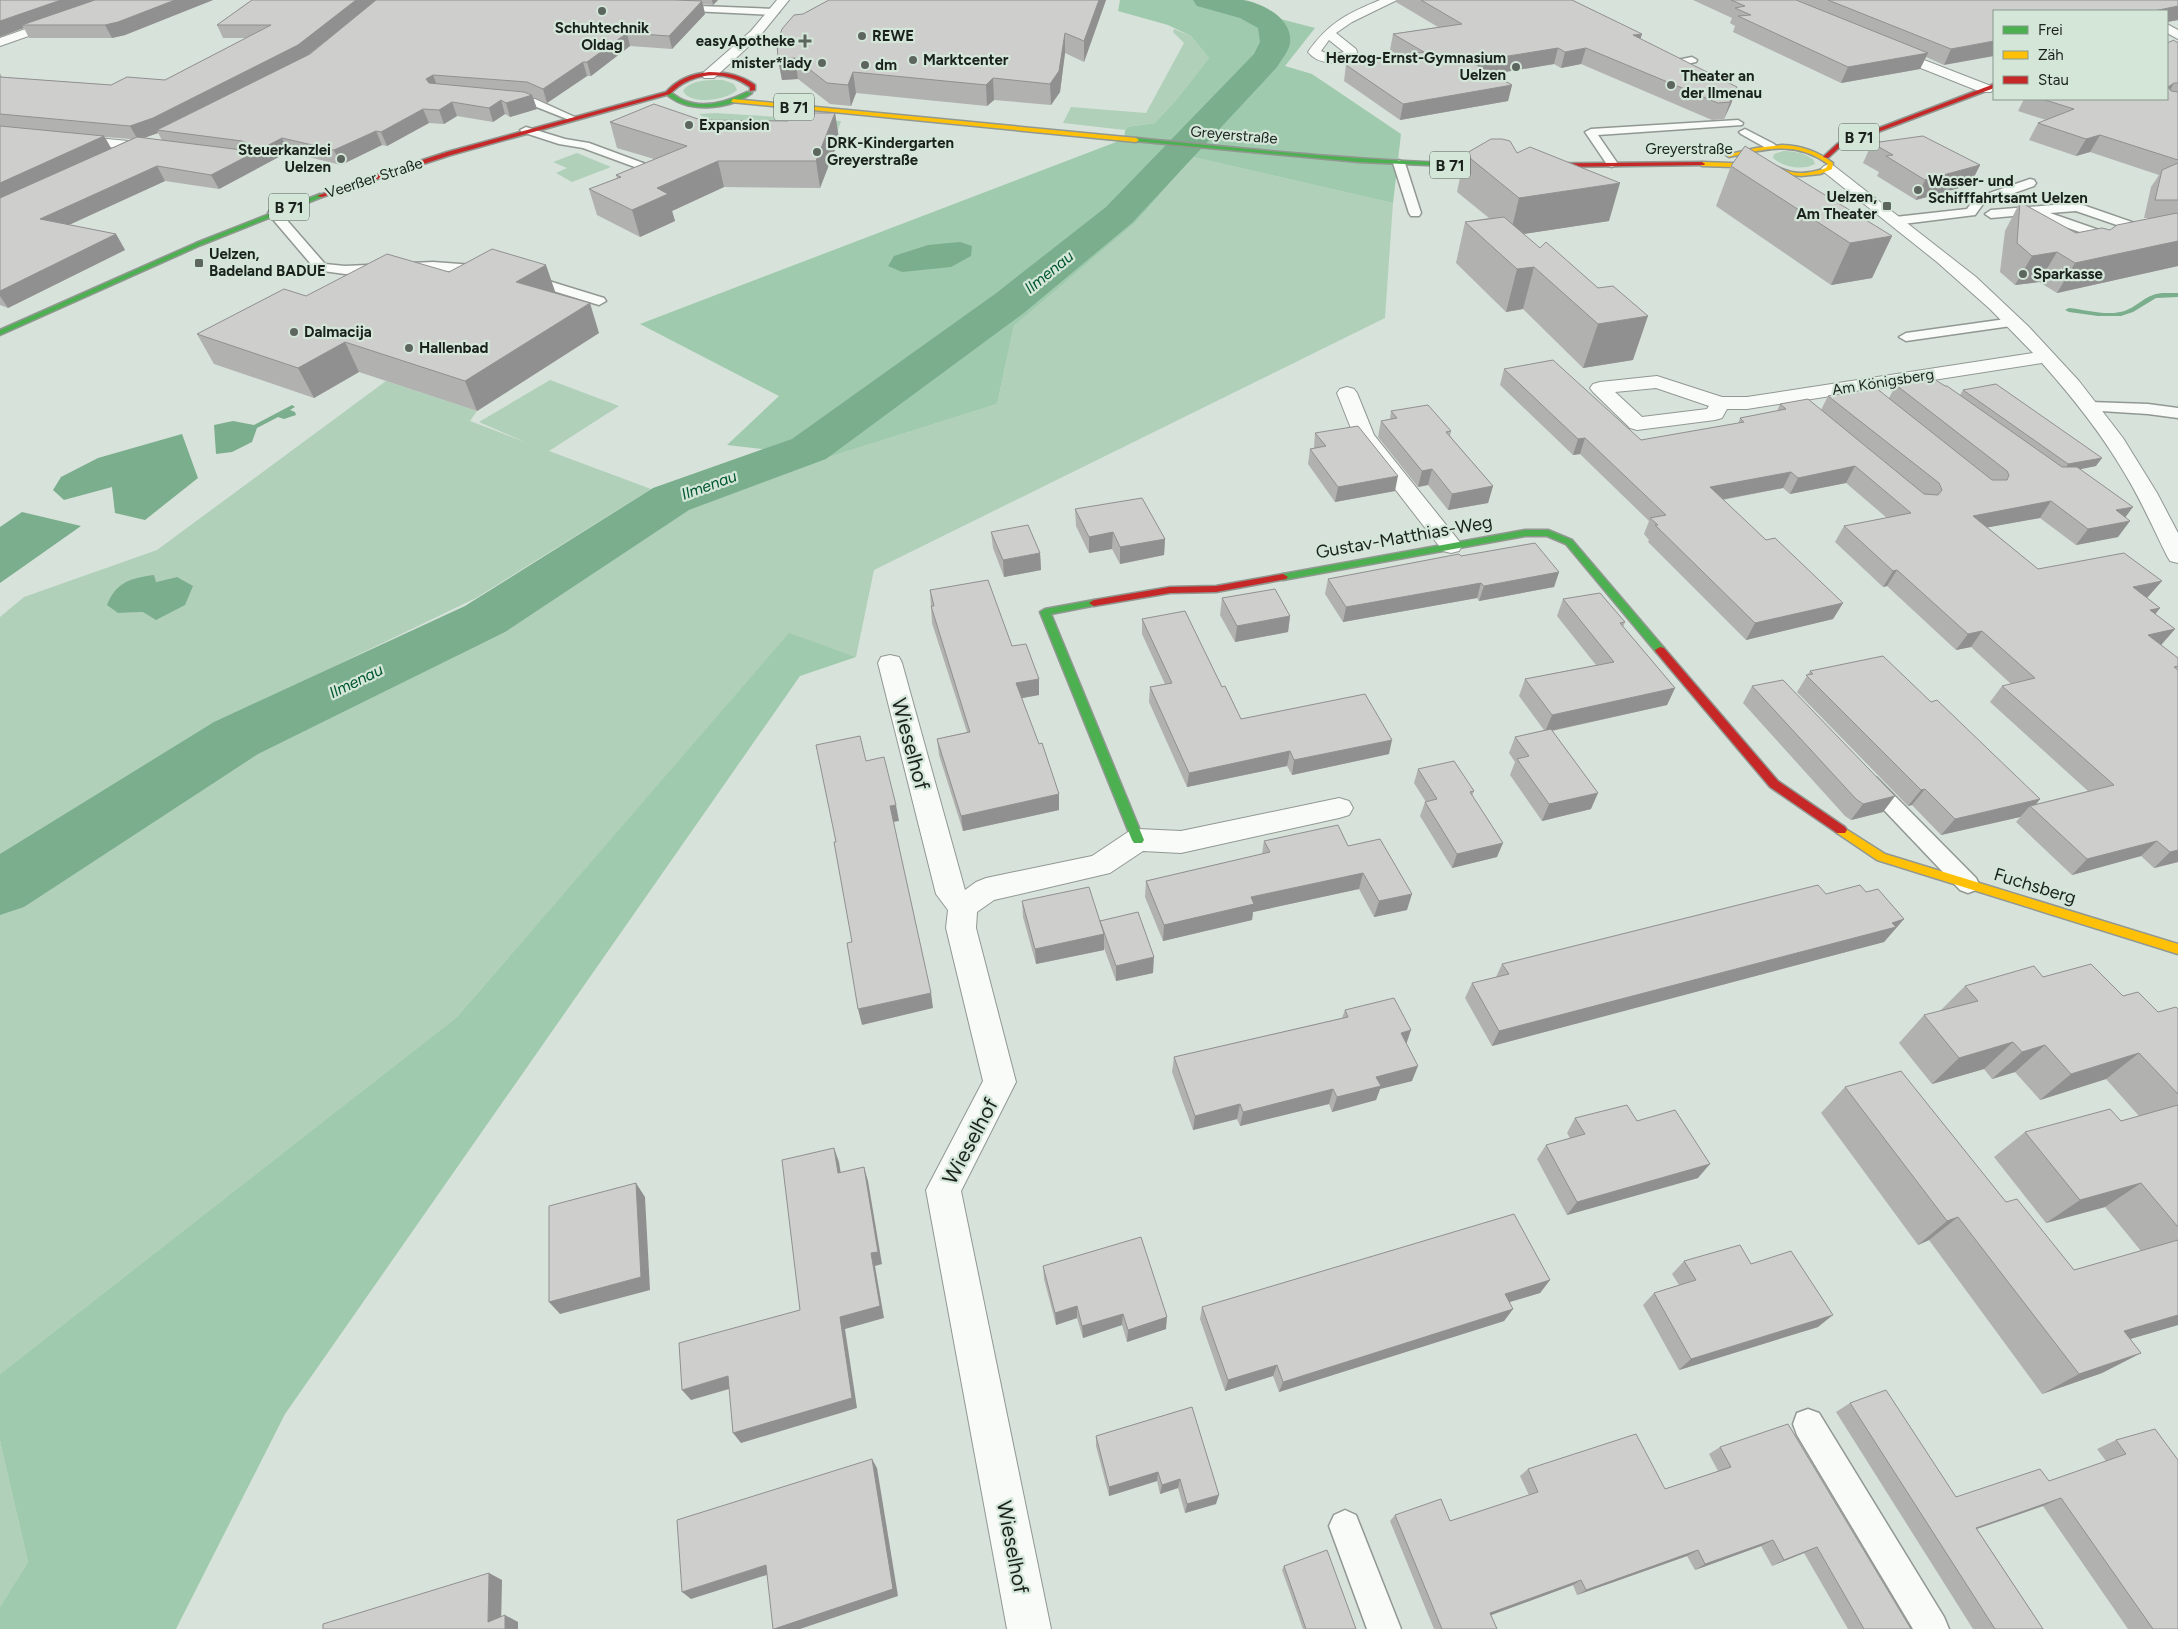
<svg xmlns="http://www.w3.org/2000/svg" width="2178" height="1629" font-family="Figtree,sans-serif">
<rect width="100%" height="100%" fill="#d7e2da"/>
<!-- green -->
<g fill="#b0d0ba" fill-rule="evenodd">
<polygon points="1174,29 1191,36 1209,58 1177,99 1155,123 1127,127 1125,130 1063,123 1071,107 1146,113 1184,43 1173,32"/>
<path d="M 723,80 L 734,84 L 737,90 C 727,100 691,106 683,91 C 691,79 710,80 723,80 Z"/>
<polygon points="715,113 841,121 836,135 709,120 699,114"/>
<path d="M 1783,151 C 1794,151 1804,153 1813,159 L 1815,164 C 1803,171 1783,167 1773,158 L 1774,154 Z"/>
<polygon points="577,153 611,167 572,182 556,173 567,168 553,162"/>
<polygon points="1193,157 1393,203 1385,318 874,570 856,657 789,634 457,1017 0,1374 0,907 234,758 489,633 675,515 829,457 997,404 1014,326 1136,222"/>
<path d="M 550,380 L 619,406 L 549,451 L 651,489 L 476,598 L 227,718 L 0,859 L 0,617 L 24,597 L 157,550 L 386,381 L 477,411 L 470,421 L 525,442 L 479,422 ZM 177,577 L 143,612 L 118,613 L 156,582 Z"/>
<polygon points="0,1441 28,1562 0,1607"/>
</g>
<!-- forest -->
<g fill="#9fcaad">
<polygon points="1120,0 1207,0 1315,28 1285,66 1312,74 1401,134 1393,203 1193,157 1136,222 1014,326 997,404 829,457 727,445 779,396 640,324 1124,139 1125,131 1127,127 1155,123 1177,99 1209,58 1191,36 1168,25 1118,11"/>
<polygon points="789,633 856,657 800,676 285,1414 176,1629 0,1629 0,1607 28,1562 0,1441 0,1374 457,1017"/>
</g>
<!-- water -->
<g fill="#7bae8d">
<polygon points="960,242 972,246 971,256 951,267 902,272 888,266 894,256 928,245"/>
<polygon points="292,405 295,407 290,410 295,412 296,415 284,419 278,417 257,428 252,442 232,452 216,454 214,425 233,421 254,425"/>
<polygon points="182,434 198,478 145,520 115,513 112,487 64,500 53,490 61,477 98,458"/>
<polygon points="22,512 81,526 0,583 0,527"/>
<path d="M 154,575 L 156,582 L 177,577 L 193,586 L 185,605 L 156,620 L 143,612 L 118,613 L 107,605 C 116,582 131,578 154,575 Z"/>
</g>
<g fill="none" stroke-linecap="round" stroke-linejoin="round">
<!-- stream -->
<path fill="#7bae8d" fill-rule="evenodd" d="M 2162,293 L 2178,293 L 2178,297 L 2156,298 L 2133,312 L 2121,316 L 2098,316 L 2069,312 L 2065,310 L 2069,308 C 2087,310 2110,317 2127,310 C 2141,304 2145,295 2162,293 Z"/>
<!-- river -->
<path fill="#7bae8d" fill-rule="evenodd" d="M 1193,0 C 1209,0 1227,0 1243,0 C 1263,3 1293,19 1290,43 C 1289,51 1281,60 1277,67 L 1132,223 L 1025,312 L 826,459 L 689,510 L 505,632 L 258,754 L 24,907 L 0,915 L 0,854 L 214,722 L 465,606 L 653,488 L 792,439 L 995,294 L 1106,207 L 1254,54 L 1260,42 L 1258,28 L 1240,18 L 1197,6 Z"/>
<defs>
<g id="lane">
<polygon points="674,5 774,9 779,12 774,15 671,10 669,8"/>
<polygon points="1659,51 1677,60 1692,57 1697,60 1696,62 1676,66 1655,56 1654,54"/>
<polygon points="505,96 535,99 577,118 572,121 529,104 501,101 500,99"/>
<polygon points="1738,120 1743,123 1742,125 1598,135 1618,164 1612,167 1608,166 1585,132 1591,129"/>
<polygon points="526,127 565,139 589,143 670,173 672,175 670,177 662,177 583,148 559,144 522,132 520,130"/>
<polygon points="1745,129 1774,144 1776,146 1770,149 1766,148 1741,134 1739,132"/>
<polygon points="1399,160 1405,163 1421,213 1419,216 1411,216 1409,213 1393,163"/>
<polygon points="2030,179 2034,180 2036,183 2034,186 1983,204 1975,215 1895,225 1889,221 1895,217 1967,209 1975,198"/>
<polygon points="2077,203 2178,238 2178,246 2076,211 2050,213 2119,237 2121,240 2115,244 2111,243 2037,217 2035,214 1991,218 1985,214 1991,210"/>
<polygon points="274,209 278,210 325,264 345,266 433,262 487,266 494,270 487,274 433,270 345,274 316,270 270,216 268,213 270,210"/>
<polygon points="526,274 604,298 606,301 599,305 521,281 519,278 521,275"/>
<polygon points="2013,318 2020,322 2018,325 1906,341 1899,337 1906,333"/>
<polygon points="2090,402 2148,404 2178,408 2178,418 2148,414 2085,410 2082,407 2085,404"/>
<polygon points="1870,775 1877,778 1976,878 1979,884 1976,890 1968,893 1960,890 1863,788 1860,783 1863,778"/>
<polygon points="1808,1409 1819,1413 1944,1617 1949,1629 1913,1629 1797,1435 1793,1424 1797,1413"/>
<polygon points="1345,1510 1356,1515 1401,1629 1367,1629 1329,1526 1334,1515"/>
</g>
<g id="street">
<polygon points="108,0 125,0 123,3 0,46 0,38"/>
<polygon points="777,0 789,0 759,37 714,78 704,78 702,75 704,72 751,31"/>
<path d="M 1380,0 L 1397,0 L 1352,22 L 1336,33 L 1356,49 L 1357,52 L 1354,58 C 1339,65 1318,65 1308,52 C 1328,23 1348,13 1380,0 ZM 1329,40 L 1344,52 L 1331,55 L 1321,51 Z"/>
<polygon points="2167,24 2178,30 2178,39 2167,33"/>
<polygon points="1888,46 1991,86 1993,89 1991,92 1981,92 1883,53 1882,50 1883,47"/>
<polygon points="0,129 139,142 144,143 146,146 144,149 139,150 0,137"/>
<path d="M 1829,164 L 1834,166 L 1976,277 L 2029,327 L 2079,381 L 2123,438 L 2157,493 L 2178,533 L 2178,563 L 2170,561 L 2167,556 C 2153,528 2141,500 2125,474 C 2102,434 2073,398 2042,363 L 1747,409 L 1727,409 L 1722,418 L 1715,420 L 1637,430 L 1630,428 L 1593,392 L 1590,388 L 1593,384 L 1600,382 L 1657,376 L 1722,397 L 1747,397 L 2033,353 L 1990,309 L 1937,262 L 1824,172 L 1821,169 L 1824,166 ZM 1656,388 L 1709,406 L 1707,409 L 1642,417 L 1615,392 Z"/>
<polygon points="1347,387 1354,389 1357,393 1374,435 1459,541 1462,546 1459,551 1451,553 1443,551 1354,436 1337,393 1340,389"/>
<polygon points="890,655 899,657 902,663 965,890 976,882 986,878 1092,856 1128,832 1138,829 1181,831 1339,798 1349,801 1353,808 1349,815 1339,818 1181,853 1143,851 1110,873 994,900 977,912 976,928 1016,1082 961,1191 1051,1629 1007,1629 926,1190 983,1081 946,928 948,910 936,894 878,663 881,657"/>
</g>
<g id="fast">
<path d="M 668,91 C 674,94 679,99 685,101 C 706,109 729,101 747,92 L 752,93 C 728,110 687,114 665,93 Z"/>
<path d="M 1136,138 C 1255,150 1373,162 1493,164 L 1496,166 L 1493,168 L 1359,162 L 1134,141 L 1134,139 Z"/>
<polygon points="320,194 323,196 322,197 201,245 0,335 0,330 196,243"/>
<polygon points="1525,530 1548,530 1572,540 1664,648 1665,650 1664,652 1656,652 1566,544 1547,536 1525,536 1283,580 1278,577 1283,574"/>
<polygon points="1094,600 1099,603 1097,605 1051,614 1144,840 1142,843 1134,843 1132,840 1040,612 1045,609"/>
</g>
<g id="slow">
<polygon points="733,99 1136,138 1139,140 1136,142 731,102"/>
<path d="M 1782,145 C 1802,146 1817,151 1833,163 L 1832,169 L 1820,174 L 1801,176 L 1783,174 L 1766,168 L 1702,166 L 1699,164 L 1702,162 L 1759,164 L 1754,160 L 1757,158 C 1785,170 1794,179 1826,168 L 1828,164 C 1795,140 1766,149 1729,157 L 1726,155 L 1756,148 Z"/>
<polygon points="1841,826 1885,854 2178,944 2178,954 1877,860 1837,833 1835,830 1837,827"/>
</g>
<g id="jam">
<path d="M 709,72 C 726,72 741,75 755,85 L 755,90 L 750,91 L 750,87 C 725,69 691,72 670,94 L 451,155 L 322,197 L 317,196 L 361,180 L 447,152 L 666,92 C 678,79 691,74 709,72 Z"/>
<polygon points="1994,84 1994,88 1841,146 1828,158 1823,157 1837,144"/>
<polygon points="1702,162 1705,164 1704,165 1493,168 1490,166 1493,164"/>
<polygon points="1283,574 1288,577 1286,579 1216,592 1170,593 1094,606 1089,603 1094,600 1170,587 1216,586"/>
<polygon points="1660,647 1664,648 1778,781 1845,827 1847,830 1845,833 1837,833 1770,787 1656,652 1655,650"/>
</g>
</defs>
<!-- lane casing -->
<use href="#lane" stroke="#919892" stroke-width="3"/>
<!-- street casing -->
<use href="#street" stroke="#919892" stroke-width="2"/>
<!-- fast casing -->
<use href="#fast" stroke="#919892" stroke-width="3"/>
<!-- slow casing -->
<use href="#slow" stroke="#919892" stroke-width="3"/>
<!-- jam casing -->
<use href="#jam" stroke="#919892" stroke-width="3"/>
<!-- lane -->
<use href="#lane" fill="#f9fbf9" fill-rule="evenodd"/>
<!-- street -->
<use href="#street" fill="#f9fbf9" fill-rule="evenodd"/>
<!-- fast -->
<use href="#fast" fill="#4caf50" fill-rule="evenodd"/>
<!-- slow -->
<use href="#slow" fill="#ffc107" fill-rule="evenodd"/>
<!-- jam -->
<use href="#jam" fill="#c62828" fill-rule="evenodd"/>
</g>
<!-- wall -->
<g fill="#b1b1b0" fill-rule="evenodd">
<polygon points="0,0 213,0 125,35 112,38 29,38 24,28"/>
<path d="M 252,0 L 718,0 L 713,5 L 703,4 L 705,14 L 672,49 L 630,46 L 591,76 L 587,76 L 547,103 L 533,97 L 537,109 L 510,117 L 505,114 L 493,122 L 457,116 L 444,124 L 429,123 L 387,146 L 382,145 L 341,165 L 288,152 L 219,189 L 165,181 L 69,225 L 116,234 L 125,250 L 8,308 L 0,305 L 0,73 L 2,77 L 111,85 L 165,80 L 246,38 L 223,38 L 217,25 ZM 350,22 L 310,54 L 307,56 ZM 158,133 L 162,140 L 144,138 ZM 105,137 L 131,139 L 111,148 Z"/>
<polygon points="829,0 1106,0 1084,62 1065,53 1060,92 1051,105 994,100 987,106 856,93 851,106 830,104 798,79 782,80 778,59 803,14"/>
<polygon points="1397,0 1572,0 1640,39 1737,87 1731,104 1724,119 1712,120 1581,64 1561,68 1554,64 1493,74 1512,85 1508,101 1400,120 1344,81 1346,65 1400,56 1390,50 1393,34 1438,27 1396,2"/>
<polygon points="1693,0 2178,0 2178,20 2167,22 2167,11 1994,11 1944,65 1926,57 1920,69 1841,83 1733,32 1735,26 1730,23 1732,18"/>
<polygon points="2176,42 2178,42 2178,266 2057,293 2039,282 2015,285 2000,272 2005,231 2020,202 2076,233 2110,230 2154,218 2144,218 2151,187 2159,175 2090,152 2076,156 2029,140 2038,123 2046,120 2018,111 2024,99 2167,99"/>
<polygon points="835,113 839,139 820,188 724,187 672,211 675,221 640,237 597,215 589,189 617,178 616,175 654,159 617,148 610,122 701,120 788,121"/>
<polygon points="1872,143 1980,165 1970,185 1916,200 1877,176 1879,172 1863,163"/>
<polygon points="1517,153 1609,221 1523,234 1633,360 1583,368 1523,309 1506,312 1456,263 1465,222 1489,218 1457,192 1465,154"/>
<polygon points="1731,166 1892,236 1872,278 1831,285 1716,206"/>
<polygon points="449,272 556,294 599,333 477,411 359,372 314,398 214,364 197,334 306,296"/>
<polygon points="1504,369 1641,440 1738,424 1740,418 1777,411 1780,404 1821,410 1828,396 1889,398 1896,385 1945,386 1960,395 1963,390 2096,466 2080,469 2125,517 2118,537 2076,545 2040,518 1987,527 2038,569 2148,597 2147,598 2155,614 2175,629 2161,645 2178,658 2178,862 2154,868 2141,856 2072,875 2016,822 2020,817 1941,835 1912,805 1908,806 1797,692 1810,671 1931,702 2040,799 2036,804 2088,791 1990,702 2002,686 2011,684 1971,647 1956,650 1887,586 1883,587 1835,542 1844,526 1887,518 1846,483 1790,494 1783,488 1723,500 1766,540 1843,603 1833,619 1746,640 1648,542 1649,540 1644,534 1649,521 1580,454 1573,455 1500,385"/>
<polygon points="1391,411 1451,431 1450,436 1493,486 1488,503 1448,510 1428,485 1418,487 1378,437 1381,421 1390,419"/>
<polygon points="1315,433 1395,491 1335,502 1308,464 1310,449 1314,448"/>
<polygon points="1075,509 1165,539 1164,555 1120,564 1112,549 1089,553 1076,526"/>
<polygon points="991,532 1040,553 1041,570 1004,577 993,548"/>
<polygon points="1461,556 1559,572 1554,587 1479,601 1477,598 1343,622 1325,594 1328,579"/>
<polygon points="930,590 1012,646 1039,679 1039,695 1022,698 1059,810 963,831 939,755 937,739 967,732 932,623"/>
<polygon points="1222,598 1290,616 1288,632 1235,642 1220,615"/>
<polygon points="1563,599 1625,622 1623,627 1675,688 1667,705 1552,731 1591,809 1542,821 1510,775 1515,762 1509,753 1515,737 1544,730 1519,696 1525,679 1596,665 1557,616"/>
<polygon points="1142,619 1241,719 1389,754 1292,775 1287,766 1187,787 1149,702 1150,687 1165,684 1142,634"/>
<polygon points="1752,686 1895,796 1883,812 1851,820 1845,816 1743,703"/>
<polygon points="1418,769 1474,791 1472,796 1497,857 1452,868 1420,816 1425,802 1426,802 1414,783"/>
<polygon points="1264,841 1348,846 1407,910 1374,917 1359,889 1253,912 1252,920 1163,941 1145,897 1146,881 1262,854"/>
<polygon points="1866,892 1904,919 1884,942 1492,1046 1465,998 1472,983 1496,977 1502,964 1826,894"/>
<polygon points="1022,901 1100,922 1153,973 1116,981 1104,948 1104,950 1036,964 1023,917"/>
<polygon points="2043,977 2123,996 2158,1012 2178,1009 2178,1325 2130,1339 2141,1353 2102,1373 2042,1394 1929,1240 1918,1245 1821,1113 1845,1087 2006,1202 2074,1270 2141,1251 2105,1207 2046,1223 1994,1157 2025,1132 2121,1121 2139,1116 2106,1079 2040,1100 2015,1072 1992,1079 1984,1069 1932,1084 1899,1043 1924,1015 1940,1011 1965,986"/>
<polygon points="1345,1010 1406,1043 1412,1081 1380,1089 1376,1100 1332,1112 1329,1104 1240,1126 1237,1119 1193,1130 1172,1072 1174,1057 1342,1018"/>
<polygon points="1575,1118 1637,1121 1698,1178 1567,1215 1537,1159 1546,1145 1570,1138 1567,1133"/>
<polygon points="1684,1261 1751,1264 1818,1327 1679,1370 1643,1305 1654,1293 1679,1285 1672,1274"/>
<polygon points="1043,1266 1166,1329 1127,1342 1122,1325 1083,1338 1077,1318 1056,1325 1044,1279"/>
<polygon points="1550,1280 1540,1293 1509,1302 1513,1309 1504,1321 1279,1392 1273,1376 1225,1391 1200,1319 1202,1307"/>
<polygon points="1850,1403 1956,1497 2049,1481 2106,1461 2097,1449 2116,1440 2178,1460 2178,1629 2128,1629 2043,1506 1977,1529 2043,1629 1973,1629 1836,1412"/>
<polygon points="1192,1407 1216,1504 1185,1513 1178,1488 1160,1494 1157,1481 1109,1496 1096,1446 1096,1436"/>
<polygon points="1720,1447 1911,1629 1848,1629 1804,1553 1772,1566 1761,1546 1695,1570 1687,1556 1577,1595 1573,1585 1491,1615 1497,1629 1434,1629 1390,1521 1395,1515 1450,1521 1529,1495 1520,1476 1528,1469 1665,1489 1718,1471 1709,1454"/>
<polygon points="1284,1566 1356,1629 1303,1629 1282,1570"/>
</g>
<!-- shaded-wall -->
<g fill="#909090">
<polygon points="61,0 102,0 22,25 24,28 0,37 0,21"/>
<polygon points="175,0 213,0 125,35 112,38 105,25"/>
<polygon points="356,0 377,0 304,58 157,130 158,133 138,140 130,126"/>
<polygon points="712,0 718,0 713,5"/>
<polygon points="1099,0 1106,0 1084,62 1084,41"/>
<polygon points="702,1 705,14 672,49 669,36"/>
<polygon points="2178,6 2178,20 2167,22 2167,11 2154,11"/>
<polygon points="627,33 630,46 591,76 587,62"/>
<polygon points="1065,33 1065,53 1060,92 1051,105 1050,84"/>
<polygon points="1642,34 1637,50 1633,35"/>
<polygon points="1994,41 1994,56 1944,65 1951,49"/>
<polygon points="1558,48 1554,64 1468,78 1471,62"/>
<polygon points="1586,48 1581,64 1561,68 1565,52"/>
<polygon points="1928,53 1920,69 1841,83 1848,67"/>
<polygon points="795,58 798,79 782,80 778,59"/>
<polygon points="583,62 587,76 547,103 543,89"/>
<polygon points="853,72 856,93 851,106 848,85"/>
<polygon points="433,75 438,88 431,92 426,79"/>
<polygon points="993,78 994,100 987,106 986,85"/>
<polygon points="2174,83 2167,96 2168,87"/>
<polygon points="1512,85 1508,101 1400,120 1403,104"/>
<polygon points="1737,87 1731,104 1724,119 1730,102"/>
<polygon points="532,95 537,109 510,117 506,103"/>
<polygon points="501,100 505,114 493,122 489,108"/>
<polygon points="452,102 457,116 444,124 439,110"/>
<polygon points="423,109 429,123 387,146 381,132"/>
<polygon points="835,113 839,139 820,188 816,161"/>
<polygon points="376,131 382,145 341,165 334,150"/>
<polygon points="2100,135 2090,152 2076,156 2086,139"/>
<polygon points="104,136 112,150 0,202 0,183"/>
<polygon points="282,138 288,152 219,189 211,175"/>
<polygon points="718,161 724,187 672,211 675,221 640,237 632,210 657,188"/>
<polygon points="1980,165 1970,185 1916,200 1925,180"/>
<polygon points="157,166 165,181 49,234 40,219"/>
<polygon points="1620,183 1609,221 1510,236 1519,198"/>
<polygon points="116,234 125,250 8,308 0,296 0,291"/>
<polygon points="1892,236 1872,278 1831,285 1850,243"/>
<polygon points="2178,241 2178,266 2057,293 2075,263"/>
<polygon points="2057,252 2039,282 2015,285 2032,256"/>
<polygon points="546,265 556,294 516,282"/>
<polygon points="1534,267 1523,309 1506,312 1517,269"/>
<polygon points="590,303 599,333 477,411 465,381"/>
<polygon points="1648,316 1633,360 1583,368 1598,324"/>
<polygon points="345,342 359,372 314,398 298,368"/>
<polygon points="1585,438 1580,454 1573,455 1578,439"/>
<polygon points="2102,458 2096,466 2062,473 2068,464"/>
<polygon points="1855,466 1846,483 1790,494 1798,478"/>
<polygon points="1432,469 1428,485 1418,487 1422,471"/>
<polygon points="1791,472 1783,488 1703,503 1710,487"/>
<polygon points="1398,476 1395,491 1335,502 1338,487"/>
<polygon points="1493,486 1488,503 1448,510 1452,494"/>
<polygon points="2051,501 2040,518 1963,532 1973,516"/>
<polygon points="2133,507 2121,523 2130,521 2118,537 2076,545 2088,529 2116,510"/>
<polygon points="1113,532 1112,549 1089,553 1089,537"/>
<polygon points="1165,539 1164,555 1120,564 1120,547"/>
<polygon points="1040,553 1041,570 1004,577 1003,560"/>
<polygon points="1897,570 1887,586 1883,587 1893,571"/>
<polygon points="1559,572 1554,587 1479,601 1484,586"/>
<polygon points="2162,581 2148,597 2120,603 2133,587"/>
<polygon points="1481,583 1477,598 1343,622 1346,607"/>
<polygon points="1843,603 1833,619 1746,640 1755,623"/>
<polygon points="2160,608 2147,625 2150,610"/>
<polygon points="1290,616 1288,632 1235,642 1237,626"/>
<polygon points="2175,629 2161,645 2148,635"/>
<polygon points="1982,631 1971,647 1956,650 1968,634"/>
<polygon points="1039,679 1039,695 1017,699 1016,683"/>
<polygon points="1675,688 1667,705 1545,732 1552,715"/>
<polygon points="1392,740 1389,754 1292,775 1294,760"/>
<polygon points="1290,751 1287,766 1187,787 1189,773"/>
<polygon points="1925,789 1912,805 1908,806 1921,790"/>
<polygon points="1598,793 1591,809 1542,821 1549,804"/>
<polygon points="1059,794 1059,810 963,831 961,816"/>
<polygon points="1895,796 1883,812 1851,820 1863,804"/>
<polygon points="2040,799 2033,808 2030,806 2020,817 1941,835 1955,819"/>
<polygon points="896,805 899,821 893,822 890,806"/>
<polygon points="2157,841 2141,856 2072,875 2087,859"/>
<polygon points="1503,843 1497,857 1452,868 1457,854"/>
<polygon points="2178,850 2178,862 2154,868 2170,852"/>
<polygon points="1363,873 1359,889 1253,912 1252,920 1163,941 1164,925 1251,897"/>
<polygon points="1412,894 1407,910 1374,917 1379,901"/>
<polygon points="1904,919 1884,942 1492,1046 1499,1031"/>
<polygon points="1104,934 1104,950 1036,964 1035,949"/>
<polygon points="1154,957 1153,973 1116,981 1116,966"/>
<polygon points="931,993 933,1008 862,1025 858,1009"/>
<polygon points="1411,1030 1406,1045 1401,1033"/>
<polygon points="2013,1042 1984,1069 1932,1084 1959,1058"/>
<polygon points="2045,1045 2015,1072 1992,1079 2022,1052"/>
<polygon points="2139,1053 2106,1079 2040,1100 2071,1074"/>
<polygon points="1418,1066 1412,1081 1380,1089 1376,1100 1332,1112 1337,1097 1376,1077"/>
<polygon points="1333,1089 1329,1104 1240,1126 1243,1112"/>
<polygon points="1240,1104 1237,1119 1193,1130 1195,1116"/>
<polygon points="834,1148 839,1162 843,1187 838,1173"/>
<polygon points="1710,1164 1698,1178 1567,1215 1577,1202"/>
<polygon points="864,1167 868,1181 882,1264 875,1266 884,1318 845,1329 857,1408 741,1443 733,1433 840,1317"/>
<polygon points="636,1183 645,1197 650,1290 560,1314 549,1302"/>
<polygon points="2141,1183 2105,1207 2046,1223 2080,1200"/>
<polygon points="1958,1217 1929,1240 1918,1245 1947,1221"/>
<polygon points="1550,1280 1540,1293 1496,1306 1505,1294"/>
<polygon points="1077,1306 1077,1318 1056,1325 1055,1313"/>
<polygon points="1513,1309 1504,1321 1279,1392 1283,1382"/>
<polygon points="1123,1314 1122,1325 1083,1338 1082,1326"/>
<polygon points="1833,1315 1818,1327 1679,1370 1691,1359"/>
<polygon points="2178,1315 2178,1325 2086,1352 2124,1331"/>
<polygon points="1167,1317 1166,1329 1127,1342 1128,1330"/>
<polygon points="2141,1353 2102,1373 2042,1394 2079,1374"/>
<polygon points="1277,1365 1273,1376 1225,1391 1228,1380"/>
<polygon points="728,1376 736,1387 691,1400 682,1390"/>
<polygon points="872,1459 877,1468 898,1596 800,1629 774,1629"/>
<polygon points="1158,1472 1157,1481 1109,1496 1109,1487"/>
<polygon points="1180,1479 1178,1488 1160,1494 1162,1485"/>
<polygon points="1219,1495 1216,1504 1185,1513 1187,1504"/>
<polygon points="2061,1498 2043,1506 1959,1535 1976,1528"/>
<polygon points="1773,1540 1761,1546 1695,1570 1705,1564"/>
<polygon points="1817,1547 1804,1553 1772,1566 1784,1560"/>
<polygon points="1698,1550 1687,1556 1577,1595 1586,1590"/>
<polygon points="766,1565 773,1573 691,1599 682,1592"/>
<polygon points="489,1573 502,1580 501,1628 488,1622"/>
<polygon points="1581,1580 1573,1585 1483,1618 1490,1613"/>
<polygon points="505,1615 518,1622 518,1629 505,1629"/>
</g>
<!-- building -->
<g fill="#cececd" stroke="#909090">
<polygon points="0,0 61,0 0,21"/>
<polygon points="95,0 175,0 118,22 105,25 22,25"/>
<polygon points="252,0 356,0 298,45 153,118 130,126 0,114 0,77 111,85 127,77 165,80 271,25 217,25"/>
<polygon points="376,0 674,0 702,1 669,36 627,33 587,62 583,62 543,89 527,82 433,75 426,79 429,83 524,92 532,95 506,103 501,100 489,108 452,102 439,110 423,109 381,132 376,131 334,150 282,138 211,175 157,166 40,219 116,234 0,291 0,198 137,137 242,150 250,145 242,141 157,130 310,54"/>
<polygon points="829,0 1099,0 1084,41 1065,33 1059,71 1050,84 993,78 986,85 853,72 848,85 827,83 795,58 778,59 777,43 782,29 794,15 803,14"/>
<polygon points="1421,0 1572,0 1642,34 1633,35 1737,87 1730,102 1718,103 1586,48 1565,52 1558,48 1471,62 1512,85 1403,104 1346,65 1424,52 1393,34 1462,24"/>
<polygon points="1731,0 1796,0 1928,53 1848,67 1738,16 1751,15 1735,8 1745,6"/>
<polygon points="1828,0 2178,0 2178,6 2154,11 1994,11 1994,41 1951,49"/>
<polygon points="2174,40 2176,42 2178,42 2178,83 2174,83 2168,87 2171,91 2178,92 2178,160 2100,135 2086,139 2038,123 2074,109 2042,99 2167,99 2167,43"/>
<polygon points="654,104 701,120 788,121 792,113 835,113 816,161 718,161 657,188 668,194 632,210 589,189 621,177 616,175 687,146 610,122"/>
<polygon points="0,126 104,136 0,183"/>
<polygon points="1923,136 1980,165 1925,180 1886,156 1893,155 1872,143"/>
<polygon points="1491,139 1502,139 1510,141 1517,153 1530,147 1620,183 1519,198 1465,154"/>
<polygon points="1745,146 1892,236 1850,243 1731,166"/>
<polygon points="2178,163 2178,200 2155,200 2162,170"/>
<polygon points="2020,202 2076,233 2102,228 2110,230 2117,225 2177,213 2178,214 2178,241 2075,263 2057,252 2032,256 2017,243"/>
<polygon points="1504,217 1540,248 1546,242 1598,288 1613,286 1648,316 1598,324 1534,267 1517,269 1465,222"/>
<polygon points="492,249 546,265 516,282 590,303 465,381 345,342 298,368 197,334 284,289 306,296 387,254 449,272"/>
<polygon points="1553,360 1641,440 1744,422 1740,418 1786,409 1780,404 1808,399 1924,494 1938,495 1942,490 1939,483 1828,396 1876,388 1992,480 2007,480 2009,475 2007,471 1896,385 1934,379 1945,386 1947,386 2062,467 2077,467 2133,507 2116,510 2130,521 2088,529 2051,501 1973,516 2038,569 2124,553 2162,581 2133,587 2160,608 2150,610 2175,629 2148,635 2178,658 2178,666 2174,667 2178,670 2178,850 2170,852 2157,841 2087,859 2030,806 2114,785 2002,686 2035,678 1982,631 1968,634 1897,570 1893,571 1844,526 1911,513 1855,466 1798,478 1791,472 1710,487 1766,540 1775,538 1843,603 1755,623 1655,525 1658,525 1650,518 1666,515 1585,438 1578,439 1504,369"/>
<polygon points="1996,384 2102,458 2068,464 1963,390"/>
<polygon points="1428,405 1451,431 1446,432 1493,486 1452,494 1432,469 1422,471 1381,421 1397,418 1391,411"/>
<polygon points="1358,426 1398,476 1338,487 1310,449 1326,446 1315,433"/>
<polygon points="1142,498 1165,539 1120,547 1113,532 1089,537 1075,509"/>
<polygon points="1028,525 1040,553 1003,560 991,532"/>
<polygon points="1535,543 1559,572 1484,586 1481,583 1346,607 1328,579 1459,554 1461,556"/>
<polygon points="988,580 1012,646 1026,644 1039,679 1016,683 1039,744 1042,743 1059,794 961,816 937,739 970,732 931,606 934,606 930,590"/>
<polygon points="1275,589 1290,616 1237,626 1222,598"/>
<polygon points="1600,593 1625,622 1620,623 1675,688 1552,715 1525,679 1614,662 1563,599"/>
<polygon points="1185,611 1222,687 1225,686 1241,719 1365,694 1392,740 1294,760 1290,751 1189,773 1150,687 1172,683 1142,619"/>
<polygon points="1883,656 1931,702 1937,700 2040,799 1955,819 1925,789 1921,790 1806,675 1813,674 1810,671"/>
<polygon points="1783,680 1895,796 1863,804 1856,799 1752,686"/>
<polygon points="1551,729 1598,793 1549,804 1517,759 1529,756 1515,737"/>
<polygon points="860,736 866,761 884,757 896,805 890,806 931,993 858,1009 847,943 852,942 834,842 836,842 816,745"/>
<polygon points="1454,761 1474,791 1470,792 1503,843 1457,854 1425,802 1437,799 1418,769"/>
<polygon points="1338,825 1348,846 1380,839 1412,894 1379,901 1363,873 1251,897 1254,904 1164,925 1146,881 1270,852 1264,841"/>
<polygon points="1818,885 1826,894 1860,885 1866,892 1878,889 1904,919 1892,923 1896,927 1499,1031 1472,983 1509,974 1502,964"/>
<polygon points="1089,887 1104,934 1035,949 1022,901"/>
<polygon points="1138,912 1154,957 1116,966 1100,921"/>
<polygon points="2091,964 2123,996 2138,992 2158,1012 2176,1007 2178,1009 2178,1094 2139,1053 2071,1074 2045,1045 2022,1052 2013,1042 1959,1058 1924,1015 1978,1001 1965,986 2034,966 2043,977"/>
<polygon points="1394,998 1411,1030 1401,1033 1418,1066 1376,1077 1381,1086 1337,1097 1333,1089 1243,1112 1240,1104 1195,1116 1174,1057 1348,1017 1345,1010"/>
<polygon points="1901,1071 2006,1202 2017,1199 2074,1270 2178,1240 2178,1315 2124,1331 2141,1353 2079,1374 1958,1217 1947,1221 1845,1087"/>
<polygon points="1627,1105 1637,1121 1675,1110 1710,1164 1577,1202 1546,1145 1585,1134 1575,1118"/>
<polygon points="2178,1105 2178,1227 2141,1183 2080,1200 2025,1132 2110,1109 2121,1121"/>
<polygon points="834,1148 838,1173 864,1167 878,1252 871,1253 880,1306 840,1317 852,1398 733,1433 728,1376 682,1390 679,1343 800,1310 782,1160"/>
<polygon points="636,1183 641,1277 549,1302 549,1206"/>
<polygon points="1514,1214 1550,1280 1505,1294 1513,1309 1283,1382 1277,1365 1228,1380 1202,1307"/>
<polygon points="1141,1237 1167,1317 1128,1330 1123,1314 1082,1326 1077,1306 1055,1313 1043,1266"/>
<polygon points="1740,1245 1751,1264 1791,1251 1833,1315 1691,1359 1654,1293 1696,1280 1684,1261"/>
<polygon points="1886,1390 1956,1497 2040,1469 2049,1481 2126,1454 2116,1440 2155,1429 2178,1460 2178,1629 2153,1629 2061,1498 1976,1528 2043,1629 1995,1629 1850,1403"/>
<polygon points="1192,1407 1219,1495 1187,1504 1180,1479 1162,1485 1158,1472 1109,1487 1096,1436"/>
<polygon points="1788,1424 1911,1629 1864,1629 1817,1547 1784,1560 1773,1540 1705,1564 1698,1550 1586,1590 1581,1580 1490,1613 1497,1629 1442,1629 1395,1515 1441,1499 1450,1521 1538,1492 1528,1469 1636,1434 1665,1489 1731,1467 1720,1447"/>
<polygon points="872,1459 893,1589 774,1629 773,1629 766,1565 682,1592 677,1520"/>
<polygon points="1327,1550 1356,1629 1306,1629 1284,1566"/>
<polygon points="489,1573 488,1622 505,1615 505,1629 323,1629 323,1624"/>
</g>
<!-- markers -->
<g fill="#5d655f" stroke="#d3e6d8" stroke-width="2">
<circle cx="602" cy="11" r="5"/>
<circle cx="862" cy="36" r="5"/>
<path d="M802.5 33.5h5v5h5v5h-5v5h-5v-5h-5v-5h5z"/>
<circle cx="913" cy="60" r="5"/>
<circle cx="822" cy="63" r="5"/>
<circle cx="865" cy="65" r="5"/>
<circle cx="1516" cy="67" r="5"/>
<circle cx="1671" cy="85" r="5"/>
<circle cx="689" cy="125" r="5"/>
<circle cx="817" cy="152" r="5"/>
<circle cx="341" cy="159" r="5"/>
<circle cx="1918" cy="190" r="5"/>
<rect x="1882" y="201" width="10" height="10" rx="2.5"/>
<rect x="194" y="258" width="10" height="10" rx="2.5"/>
<circle cx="2023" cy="274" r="5"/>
<circle cx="294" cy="332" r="5"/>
<circle cx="409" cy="348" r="5"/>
</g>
<g text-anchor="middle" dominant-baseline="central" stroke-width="4.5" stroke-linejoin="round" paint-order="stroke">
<!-- far-poi labels -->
<g font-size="15" font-weight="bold" fill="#1b221d" stroke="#d3e6d8" text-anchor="start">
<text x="602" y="28" text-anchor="middle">Schuhtechnik<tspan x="602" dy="17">Oldag</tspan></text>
<text x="872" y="36">REWE</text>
<text x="795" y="41" text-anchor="end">easyApotheke</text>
<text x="1506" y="58" text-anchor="end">Herzog-Ernst-Gymnasium<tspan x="1506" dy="17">Uelzen</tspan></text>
<text x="923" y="60">Marktcenter</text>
<text x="812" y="63" text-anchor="end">mister*lady</text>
<text x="875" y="65">dm</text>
<text x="1681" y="76">Theater an<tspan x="1681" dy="17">der Ilmenau</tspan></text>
<text x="699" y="125">Expansion</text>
<text x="827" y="143">DRK-Kindergarten<tspan x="827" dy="17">Greyerstraße</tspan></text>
<text x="331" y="150" text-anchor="end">Steuerkanzlei<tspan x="331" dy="17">Uelzen</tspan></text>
<text x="1928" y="181">Wasser- und<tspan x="1928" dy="17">Schifffahrtsamt Uelzen</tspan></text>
<text x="1877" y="197" text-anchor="end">Uelzen,<tspan x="1877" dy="17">Am Theater</tspan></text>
<text x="209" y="254">Uelzen,<tspan x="209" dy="17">Badeland BADUE</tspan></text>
<text x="2033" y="274">Sparkasse</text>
<text x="304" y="332">Dalmacija</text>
<text x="419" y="348">Hallenbad</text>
</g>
<!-- far-street labels -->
<g font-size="15" fill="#1b221d" stroke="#d3e6d8">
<text transform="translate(1234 135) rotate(5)">Greyerstraße</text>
<text x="1689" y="149">Greyerstraße</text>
<text transform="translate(374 178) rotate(-18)">Veerßer Straße</text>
<text transform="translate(1883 382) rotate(-9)">Am Königsberg</text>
</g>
<!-- shield labels -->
<g fill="#d3e6d8" stroke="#525d55" stroke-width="1">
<rect x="774" y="93.5" width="40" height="27" rx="4"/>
<rect x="1839" y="123.5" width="40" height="27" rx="4"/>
<rect x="1430" y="151.5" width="40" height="27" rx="4"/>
<rect x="269" y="193.5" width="40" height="27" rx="4"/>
</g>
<g font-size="16" font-weight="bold" fill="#1b221d">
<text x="794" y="107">B 71</text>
<text x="1859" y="137">B 71</text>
<text x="1450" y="165">B 71</text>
<text x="289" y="207">B 71</text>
</g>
<!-- far-water labels -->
<g font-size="16" font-style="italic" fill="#00572e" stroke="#d3e6d8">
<text transform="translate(1049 272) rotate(-39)">Ilmenau</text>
<text transform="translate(709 485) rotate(-20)">Ilmenau</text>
<text transform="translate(356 681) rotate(-26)">Ilmenau</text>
</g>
<!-- street labels -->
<g font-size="18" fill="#1b221d" stroke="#d3e6d8">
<text transform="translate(1404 537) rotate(-10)">Gustav-Matthias-Weg</text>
<text transform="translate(2035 886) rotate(17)">Fuchsberg</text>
</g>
<!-- near-street labels -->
<g font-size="21" fill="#1b221d" stroke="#d3e6d8">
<text transform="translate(911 744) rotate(75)">Wieselhof</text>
<text transform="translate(970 1141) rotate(-62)">Wieselhof</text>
<text transform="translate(1013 1547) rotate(79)">Wieselhof</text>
</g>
</g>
<!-- legend -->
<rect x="1993" y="10" width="175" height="90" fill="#d3e6d8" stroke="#89988d"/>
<rect x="2003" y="26" width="25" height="8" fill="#4caf50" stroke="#89988d"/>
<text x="2038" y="35" font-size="15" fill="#1b221d">Frei</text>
<rect x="2003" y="51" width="25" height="8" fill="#ffc107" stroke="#89988d"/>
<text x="2038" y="60" font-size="15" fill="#1b221d">Zäh</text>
<rect x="2003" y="76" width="25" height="8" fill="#c62828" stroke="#89988d"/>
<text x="2038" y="85" font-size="15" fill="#1b221d">Stau</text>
</svg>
